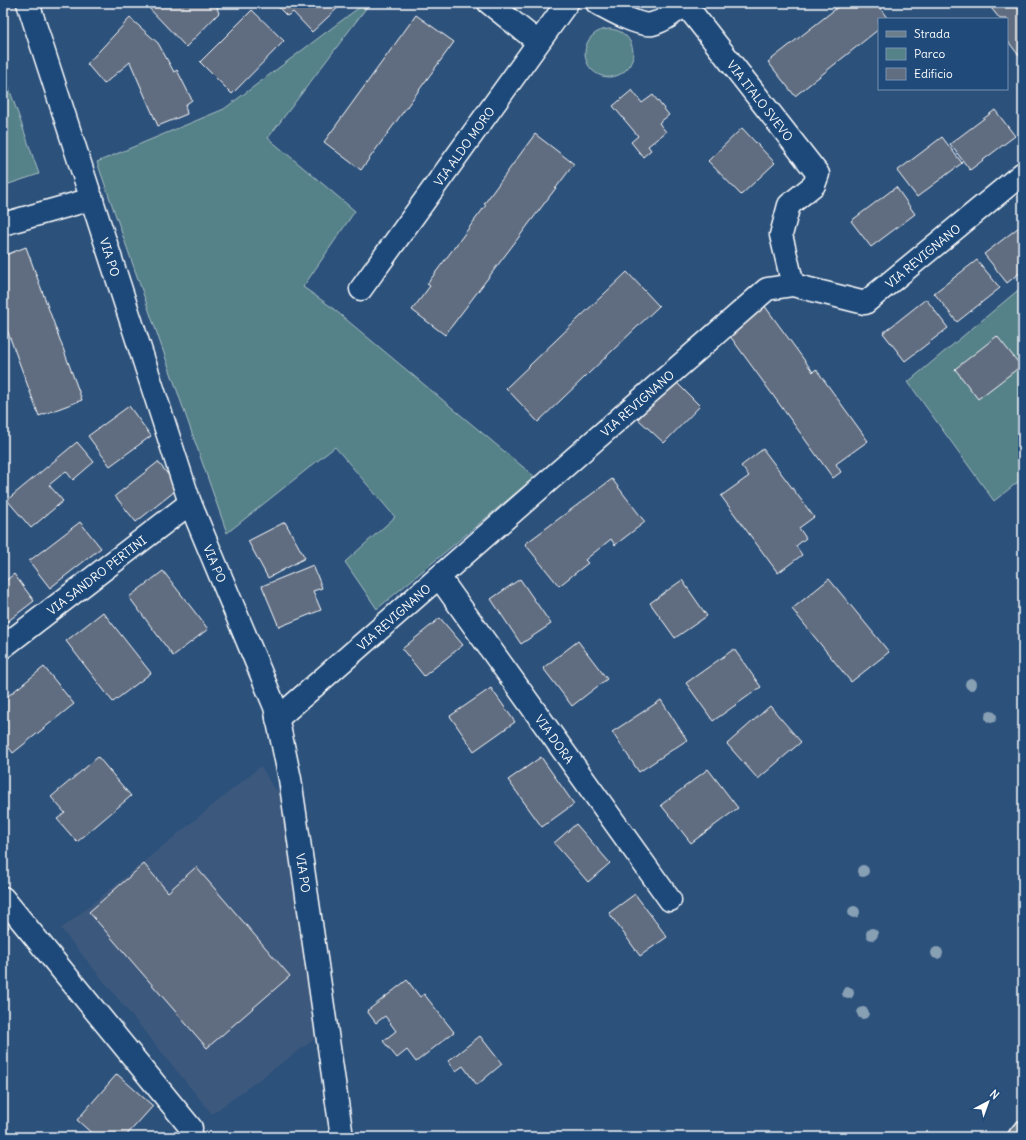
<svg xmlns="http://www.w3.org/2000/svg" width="1026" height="1140" font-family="Delius,sans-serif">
<rect width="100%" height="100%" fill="#2c517b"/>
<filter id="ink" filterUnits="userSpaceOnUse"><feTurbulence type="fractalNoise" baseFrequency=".025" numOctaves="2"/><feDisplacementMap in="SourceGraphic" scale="8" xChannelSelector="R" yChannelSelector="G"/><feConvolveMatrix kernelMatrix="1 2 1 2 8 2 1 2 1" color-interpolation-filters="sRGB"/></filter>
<g filter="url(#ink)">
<!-- built -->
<polygon fill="#3c597d" points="261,766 272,786 287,797 320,1035 212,1114 61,929"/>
<!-- green -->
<g fill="#558189" stroke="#aac0c4">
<polygon points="365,3 370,3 268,138 355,211 303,287 330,306 535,477 377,609 345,562 395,517 335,447 227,533 97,162 224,109"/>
<circle cx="609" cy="53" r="24"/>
<polygon points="3,71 39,174 3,186"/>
<polygon points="1023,286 1023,478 994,501 908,382"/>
</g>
<!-- building -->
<g fill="#616d81" stroke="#fff">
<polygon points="148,3 223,3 217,8 219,13 186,47 146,5"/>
<polygon points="274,3 343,3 312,32 293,12 287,16"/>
<polygon points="843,3 876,3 888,19 879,19 879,29 795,96 768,62"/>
<polygon points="987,3 1023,3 1023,61 1007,40 1007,19 1000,19"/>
<polygon points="252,10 284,41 232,94 200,62"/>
<polygon points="416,15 454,42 361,170 324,142"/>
<polygon points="130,18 158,43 174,72 177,70 192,100 185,105 187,114 158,126 130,62 104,84 87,64"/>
<polygon points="632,90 642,103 653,95 669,115 659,123 666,132 648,146 651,150 643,157 631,142 638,136 613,106"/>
<polygon points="995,110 1015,136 970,170 950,144"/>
<polygon points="742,128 775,163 741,195 708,161"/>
<polygon points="535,134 574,164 445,335 412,310 430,286 427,284 486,205 484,204"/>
<polygon points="942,137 962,163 917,197 897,171"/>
<polygon points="896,187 915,214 871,247 851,221"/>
<polygon points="1023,224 1023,270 1007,283 984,254"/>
<polygon points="26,247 82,400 39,416 3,319 3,256"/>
<polygon points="977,260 1000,288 957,322 934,293"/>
<polygon points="627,272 659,306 538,422 506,388"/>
<polygon points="926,299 948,328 905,361 883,333"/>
<polygon points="764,305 813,372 816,369 868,441 836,464 841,472 833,478 727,332"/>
<polygon points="997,336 1021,366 978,399 955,369"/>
<polygon points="675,381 700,406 664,443 638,419"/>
<polygon points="129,406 151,436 110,466 88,436"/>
<polygon points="77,442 94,462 73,480 66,471 49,485 63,501 31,528 7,500"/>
<polygon points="763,449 814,517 799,528 806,538 796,546 802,555 778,573 721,496 749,476 741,466"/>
<polygon points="158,462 179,488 136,522 115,496"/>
<polygon points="612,479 645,522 615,545 611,539 585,560 588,563 559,586 525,544"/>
<polygon points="80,522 101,548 50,588 29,561"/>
<polygon points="285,522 305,558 268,578 248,541"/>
<polygon points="313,565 322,588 313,591 321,610 279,627 262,586"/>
<polygon points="163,571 208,629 173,656 129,597"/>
<polygon points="14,574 34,601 3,625 3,583"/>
<polygon points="520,579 551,624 521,644 491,599"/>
<polygon points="829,579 889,652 851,682 792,609"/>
<polygon points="682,580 707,616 675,638 650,603"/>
<polygon points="103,612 151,673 113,702 66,641"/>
<polygon points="440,618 463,645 424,676 402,649"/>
<polygon points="578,641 607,679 572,706 543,668"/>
<polygon points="734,649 761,687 713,721 686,683"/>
<polygon points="44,667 74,704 13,753 3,740 3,700"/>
<polygon points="491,688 515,722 474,751 450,716"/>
<polygon points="661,700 687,740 639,772 612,732"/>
<polygon points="770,706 801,742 758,779 727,744"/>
<polygon points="98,757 131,796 77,842 57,819 65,813 51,797"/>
<polygon points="541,757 574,804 542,827 508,780"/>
<polygon points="708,769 738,808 691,843 661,805"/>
<polygon points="576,824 610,863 588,882 554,843"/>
<polygon points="144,864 168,892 196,867 290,976 207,1048 89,912"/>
<polygon points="635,894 667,937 640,956 609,913"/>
<polygon points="3,922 9,927 3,935"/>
<polygon points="407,980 420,997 424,994 454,1032 416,1062 407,1050 397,1058 383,1041 396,1031 385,1016 376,1023 367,1011"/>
<polygon points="480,1036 502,1064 477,1085 463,1066 456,1071 448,1061"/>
<polygon points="117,1074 153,1106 125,1137 96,1137 77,1120"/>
</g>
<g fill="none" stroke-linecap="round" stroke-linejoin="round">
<defs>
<g id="minor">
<path id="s1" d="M 28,3 L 190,503 L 275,707 L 290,779 L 342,1137"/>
<polyline points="489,3 538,42"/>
<path id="s2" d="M 597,3 C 608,9 640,27 652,24 C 665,21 675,12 685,4 L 818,174 L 814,185 L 789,205 L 781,235 L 793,285"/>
<polyline points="3,224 92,199"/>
<path id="s3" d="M 361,289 L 567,3"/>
<path id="s4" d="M 439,577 L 670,900"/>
<path id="s5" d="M 3,647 L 190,503"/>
<path id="s6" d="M 277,719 L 767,289 L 793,285 L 865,303 L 1023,173"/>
<polyline points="3,898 191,1128"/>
</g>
<polyline id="primary" points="1019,1137 1023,1132"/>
</defs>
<!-- minor casing -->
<use href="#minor" stroke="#fff" stroke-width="25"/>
<!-- primary casing -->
<use href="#primary" stroke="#fff" stroke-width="25"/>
<!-- minor -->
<use href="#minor" stroke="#1f4a7a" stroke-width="22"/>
<!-- primary -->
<use href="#primary" stroke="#6c7d8c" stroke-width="22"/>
</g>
<!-- trees -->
<g fill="#88a0b4">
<circle cx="971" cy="684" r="6"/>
<circle cx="991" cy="717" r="6"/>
<circle cx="863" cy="871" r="6"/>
<circle cx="854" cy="912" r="6"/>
<circle cx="872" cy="934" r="6"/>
<circle cx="937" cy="953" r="6"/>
<circle cx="848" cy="993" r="6"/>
<circle cx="863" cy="1013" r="6"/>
</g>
</g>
<g text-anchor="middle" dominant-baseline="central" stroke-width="4" stroke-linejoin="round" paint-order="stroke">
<!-- street labels -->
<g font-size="12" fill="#fff" stroke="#1f4a7a">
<text stroke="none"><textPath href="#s2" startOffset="221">VIA ITALO SVEVO</textPath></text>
<text stroke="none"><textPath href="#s3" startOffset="176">VIA ALDO MORO</textPath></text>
<text stroke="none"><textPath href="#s6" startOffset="827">VIA REVIGNANO</textPath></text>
<text stroke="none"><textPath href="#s1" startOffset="267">VIA PO</textPath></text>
<text stroke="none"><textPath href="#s6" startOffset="479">VIA REVIGNANO</textPath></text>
<text stroke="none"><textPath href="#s1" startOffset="591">VIA PO</textPath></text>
<text stroke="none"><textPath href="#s5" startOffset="118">VIA SANDRO PERTINI</textPath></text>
<text stroke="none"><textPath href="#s6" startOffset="155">VIA REVIGNANO</textPath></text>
<text stroke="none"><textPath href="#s4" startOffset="199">VIA DORA</textPath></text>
<text stroke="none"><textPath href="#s1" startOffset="915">VIA PO</textPath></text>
</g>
</g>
<!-- margin -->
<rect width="1026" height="1140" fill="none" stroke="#1f4a7a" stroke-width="16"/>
<rect x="8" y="8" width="1010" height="1124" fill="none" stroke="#fff" stroke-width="1.5" filter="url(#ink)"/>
<!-- legend -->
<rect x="878" y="18" width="130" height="72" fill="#1f4a7a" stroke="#7992af"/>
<rect x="886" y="31" width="20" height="6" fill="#6c7d8c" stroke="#7992af"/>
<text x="914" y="38" font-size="12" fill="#ffffff">Strada</text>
<rect x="886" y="48" width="20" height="12" fill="#558189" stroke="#7992af"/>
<text x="914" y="58" font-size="12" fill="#ffffff">Parco</text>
<rect x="886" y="68" width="20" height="12" fill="#616d81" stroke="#7992af"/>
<text x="914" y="78" font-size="12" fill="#ffffff">Edificio</text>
<!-- north arrow -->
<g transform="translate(988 1102) rotate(41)" stroke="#1f4a7a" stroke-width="3" paint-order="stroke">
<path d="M0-3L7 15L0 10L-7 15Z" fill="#ffffff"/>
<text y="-6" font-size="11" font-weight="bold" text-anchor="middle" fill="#ffffff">N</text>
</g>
</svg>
